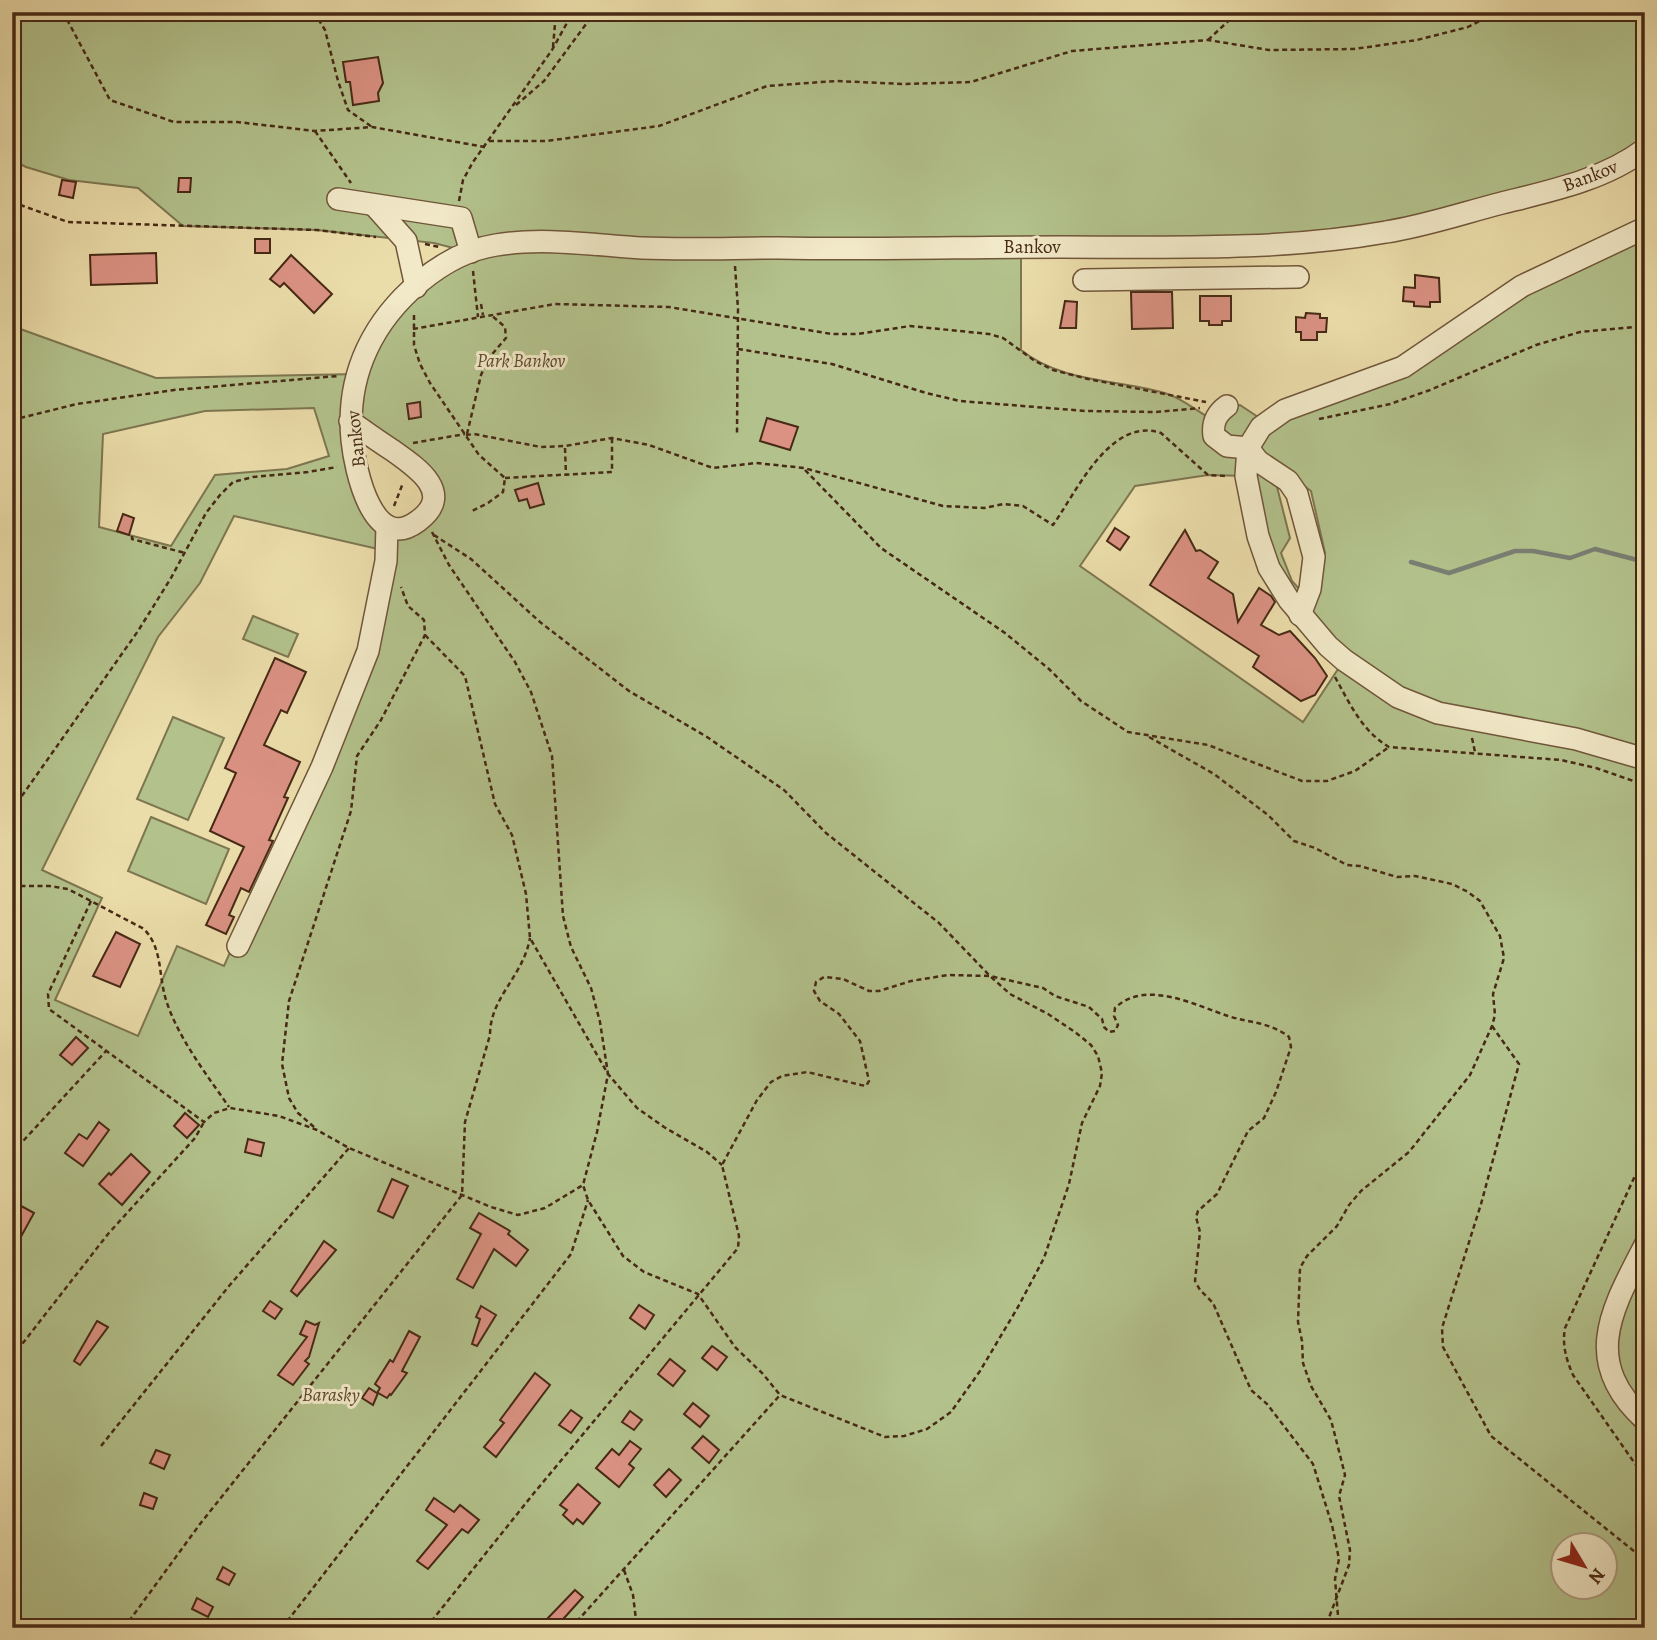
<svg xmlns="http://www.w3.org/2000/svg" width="1657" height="1640" font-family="Alegreya,serif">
<rect width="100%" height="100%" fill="#ebddaa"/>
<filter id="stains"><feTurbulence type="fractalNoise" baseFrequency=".00286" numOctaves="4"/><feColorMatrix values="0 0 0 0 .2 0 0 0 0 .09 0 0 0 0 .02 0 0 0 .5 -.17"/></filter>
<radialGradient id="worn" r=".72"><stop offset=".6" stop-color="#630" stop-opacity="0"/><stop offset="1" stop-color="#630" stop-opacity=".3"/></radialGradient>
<!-- green -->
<g fill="#b3c28c" stroke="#7d7650" stroke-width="2" fill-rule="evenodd">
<path d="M 12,12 L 1645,12 L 1645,149 L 1634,157 L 1387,232 L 1021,247 L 1021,350 C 1061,382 1113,379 1161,392 C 1179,396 1197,411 1214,421 L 1227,406 L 1240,405 L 1258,417 L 1403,367 L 1482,315 L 1645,228 L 1645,1628 L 12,1628 L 12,326 L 156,378 L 358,374 L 378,331 L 469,252 L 434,243 L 317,230 L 183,226 L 138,188 L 69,180 L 26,167 L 12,160 ZM 314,408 L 329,456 L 287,469 L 215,475 L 171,546 L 99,527 L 103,434 L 205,411 ZM 351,422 L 433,493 L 400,528 L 377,519 ZM 1264,457 L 1311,491 L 1325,553 L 1310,601 L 1292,581 L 1281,553 L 1290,538 L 1276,483 ZM 1208,475 L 1246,476 L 1289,600 L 1344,660 L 1303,722 L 1080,566 L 1135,486 ZM 234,516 L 378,549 L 363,648 L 332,723 L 224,966 L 177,946 L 138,1036 L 55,1000 L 102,898 L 42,870 L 158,637 L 200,583 ZM 1562,1546 L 1604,1546 L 1604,1588 L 1562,1588 Z"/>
<polygon points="253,616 298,634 288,657 243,639"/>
<polygon points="173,717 224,738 188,820 137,799"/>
<polygon points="151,817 229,849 206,904 128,871"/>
</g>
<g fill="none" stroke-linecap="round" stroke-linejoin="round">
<!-- stream -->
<polyline stroke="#7a7f74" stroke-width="4.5" points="1411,562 1449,573 1515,551 1533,551 1570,558 1595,549 1645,562"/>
</g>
<!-- building -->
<g fill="#db9283" stroke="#472915" stroke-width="2">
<polygon points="378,57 383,83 378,93 379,101 353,105 350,82 346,82 343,62"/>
<polygon points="179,178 191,178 190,192 178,192"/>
<polygon points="62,180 76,182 73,198 59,195"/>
<rect x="255" y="239" width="15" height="14"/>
<polygon points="156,253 157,283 91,285 90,255"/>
<polygon points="291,255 332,294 314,313 284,283 280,287 270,279"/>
<polygon points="1415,275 1439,278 1440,302 1430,302 1430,307 1414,306 1414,302 1403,301 1404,287 1415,288"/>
<polygon points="1131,292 1172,292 1173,328 1132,329"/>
<polygon points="1200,296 1231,296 1231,321 1222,321 1222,325 1209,325 1209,321 1200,321"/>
<polygon points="1065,301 1077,302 1076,328 1060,328"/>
<polygon points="1306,313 1320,314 1320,318 1327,318 1326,332 1317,332 1317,340 1301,340 1301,332 1296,332 1296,317 1305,318"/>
<polygon points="420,402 421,417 409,419 407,404"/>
<polygon points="767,418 798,427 790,450 760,441"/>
<polygon points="538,483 544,504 530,508 527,499 519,501 515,490"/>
<polygon points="123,514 134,518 129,535 117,531"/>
<polygon points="1115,528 1129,537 1120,550 1107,541"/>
<polygon points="1185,530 1196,551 1200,550 1218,562 1208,578 1233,594 1238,622 1259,588 1271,596 1275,602 1261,625 1279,635 1290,631 1315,658 1327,676 1315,695 1301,701 1253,667 1259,656 1150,585"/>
<polygon points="275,658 306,672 287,713 281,710 264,745 300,762 284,797 288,798 269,840 273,841 249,892 241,888 229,915 234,917 226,934 206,925 244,847 210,831 236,773 225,768"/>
<polygon points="116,932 140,944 120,987 93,976"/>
<polygon points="76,1037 88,1048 72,1065 60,1055"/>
<polygon points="185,1113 199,1125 187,1138 174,1126"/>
<polygon points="99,1122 109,1130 83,1166 65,1153 79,1134 87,1139"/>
<polygon points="248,1139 264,1143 261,1156 245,1152"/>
<polygon points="131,1154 150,1172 122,1205 99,1184 109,1173 111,1175"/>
<polygon points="392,1179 408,1186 393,1218 378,1211"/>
<polygon points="12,1201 34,1213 12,1253"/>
<polygon points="479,1213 510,1231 508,1234 528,1250 516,1266 494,1249 473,1288 457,1279 481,1234 470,1228"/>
<polygon points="324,1241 336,1250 297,1296 291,1291"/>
<polygon points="270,1301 282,1309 275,1319 263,1311"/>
<polygon points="639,1305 654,1315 645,1329 630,1318"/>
<polygon points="481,1306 496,1315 477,1346 472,1344 480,1319 476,1317"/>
<polygon points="97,1321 108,1327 80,1365 74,1361"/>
<polygon points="306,1321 315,1325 319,1323 309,1357 305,1361 309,1364 293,1385 278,1375 307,1337 300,1334"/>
<polygon points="409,1331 420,1337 402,1371 407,1373 391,1395 390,1394 387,1398 378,1393 373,1405 362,1398 369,1388 377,1393 380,1388 375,1384 390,1360 393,1362"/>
<polygon points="712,1346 727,1357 717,1370 702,1358"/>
<polygon points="670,1359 685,1371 673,1386 658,1374"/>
<polygon points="535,1373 550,1385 496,1457 484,1447 504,1423 500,1420"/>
<polygon points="693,1403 709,1416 700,1427 684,1414"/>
<polygon points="571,1410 582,1418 571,1433 559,1425"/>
<polygon points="630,1411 642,1420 634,1430 622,1422"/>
<polygon points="703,1436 719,1450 709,1463 692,1448"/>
<polygon points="630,1441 641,1449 629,1464 634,1468 619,1487 596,1468 612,1449 619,1455"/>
<polygon points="156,1450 170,1455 164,1469 150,1463"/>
<polygon points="669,1469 681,1480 666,1497 654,1485"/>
<polygon points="578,1484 600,1503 583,1524 577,1519 573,1524 563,1515 567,1510 560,1505"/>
<polygon points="144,1493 157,1498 153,1509 140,1505"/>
<polygon points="434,1498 454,1512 460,1505 479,1520 468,1533 462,1529 428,1569 417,1561 447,1525 426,1510"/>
<polygon points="223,1567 235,1574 229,1585 217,1579"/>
<polygon points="575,1590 583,1597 556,1627 547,1619"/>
<polygon points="197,1598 213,1607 208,1617 192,1609"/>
</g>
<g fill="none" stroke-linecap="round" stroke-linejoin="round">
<defs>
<g id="minor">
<polyline points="338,199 461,218 471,252"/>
<polyline points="374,205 406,241 416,287"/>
<polyline points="1645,228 1522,286 1403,367 1285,410 1261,427 1248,448 1246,476 1258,536 1269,568 1289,600 1328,646 1344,660 1398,697 1438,713 1576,739 1645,759"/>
<polyline points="1084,280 1298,277"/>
<path d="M 1227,406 C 1216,414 1212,423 1214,436 L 1227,446 L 1248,448 L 1258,461 L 1288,481 L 1297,494 L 1314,557 L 1310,589 L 1300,615"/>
<path d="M 350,421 C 364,431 378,441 392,450 C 416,467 456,493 418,521 C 373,555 355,470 352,440 C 349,409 354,377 367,349 C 390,300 443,253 496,245 C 543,237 594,245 642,248 C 687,250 733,248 779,248 C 873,250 967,247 1061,247 C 1169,247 1279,251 1386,232 C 1425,226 1463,213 1502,203 C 1550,191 1604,180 1645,149"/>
<polyline points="238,946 322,767 368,651 386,561 387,526"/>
<path d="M 1645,1245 C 1612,1309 1580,1361 1645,1420"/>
</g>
</defs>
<!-- minor casing -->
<use href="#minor" stroke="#70563a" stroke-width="24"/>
<!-- path -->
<g stroke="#472915" stroke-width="2.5" stroke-dasharray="5 3.5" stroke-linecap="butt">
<polyline points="63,12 110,100 174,122 237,122 315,131 372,127 485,147"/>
<polyline points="314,12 325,30 338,81 348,110 372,127"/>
<polyline points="1208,40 1238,12"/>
<polyline points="553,47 556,12"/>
<polyline points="516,105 544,81 595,12"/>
<polyline points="315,131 351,183"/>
<polyline points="489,141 546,141 659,126 767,86 836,81 903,84 971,82 1072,51 1208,40 1269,50 1354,49 1417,40 1468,27 1497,12"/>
<polyline points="459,201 463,180 473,162 552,50 573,12"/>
<polyline points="12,202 68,222 317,230 376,237"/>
<polyline points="425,244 439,247"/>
<polyline points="735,266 738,309 737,433"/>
<polyline points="473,271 478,317"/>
<polyline points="481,304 483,315"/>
<polyline points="414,315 414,345 420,364 430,383 479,455 505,478 503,492 488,503 472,511"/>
<polyline points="413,329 555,304 669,307 832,334 858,334 910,326 989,334 1003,338 1035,361 1053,370 1088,379 1206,402"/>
<polyline points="738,349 832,364 926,393 960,401 1086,411 1156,412 1200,408"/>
<polyline points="1319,419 1390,404 1430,390 1536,345 1580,332 1645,326"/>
<polyline points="12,420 77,404 174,390 338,376"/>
<polyline points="467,434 481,375 488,359 506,338 505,327 491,315"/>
<path d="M 466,435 L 474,434 L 541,447 L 565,446 L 612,438 L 649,445 L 713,468 L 756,463 L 804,468 L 943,506 L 984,508 L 1004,504 L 1023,506 L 1053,525 C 1076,493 1110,416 1161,433 L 1208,475 L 1227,476"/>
<polyline points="413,443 465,434"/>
<polyline points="565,448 566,476"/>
<polyline points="805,470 881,548 1005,633 1049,669 1081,701 1128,732 1208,745 1302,781 1327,781 1355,771 1389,747"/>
<polyline points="505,478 612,472 612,438"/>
<polyline points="394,506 403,483"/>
<polyline points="432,532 449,565 515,662 531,692 552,756 563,916 571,947 591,988 600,1022 608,1074 597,1132 583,1185 588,1200 623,1256 644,1272 698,1294 735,1347 763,1374 780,1395 885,1437 904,1436 927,1429 951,1412 980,1371 1018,1307 1044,1258 1069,1184 1082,1123 1100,1086 1102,1073 1098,1056 1091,1045 1075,1032 1048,1014 1010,994 990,976 939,923 826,833 784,790 707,737 629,691 540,622 471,559 434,535"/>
<polyline points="132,536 132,539 185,553"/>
<polyline points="425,635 465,676 495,804 512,835 526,894 530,938 608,1074 637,1108 664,1127 707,1152 722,1165"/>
<path d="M 1335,677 C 1350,704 1362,731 1389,747 L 1561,760 L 1596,768 L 1645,785"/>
<polyline points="1149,737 1214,774 1268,815 1294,841 1315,848 1347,865 1360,866 1397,877 1415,876 1452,884 1468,892 1480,901 1500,936 1504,958 1493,994 1495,1015 1492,1026 1470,1075 1409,1152 1361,1191 1349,1205 1337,1226 1307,1256 1300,1268 1298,1322 1302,1341 1303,1363 1311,1386 1331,1420 1341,1459 1345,1475 1339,1496 1350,1550 1349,1565 1325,1628"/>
<polyline points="1472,738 1475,752"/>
<polyline points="12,810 138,631 171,578 206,513 220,495 233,482 253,477 308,472 337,467"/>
<path d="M 12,886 L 49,886 L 68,889 L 144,929 C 163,949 158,974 166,1000 C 178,1038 207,1075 229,1107"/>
<polyline points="91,901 48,994 49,1009 204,1122 214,1113 230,1108 279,1116 317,1130 349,1148 491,1207 518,1215 545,1208 583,1185"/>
<polyline points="1492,1026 1519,1064 1481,1204 1442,1328 1443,1347 1491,1436 1635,1552 1645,1562"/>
<polyline points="314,1127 298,1113 289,1098 282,1064 289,1001 351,811 357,756 381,720 425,635 424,620 408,606 401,587"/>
<polyline points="12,1153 106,1051"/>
<path d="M 1645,1154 L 1565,1328 C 1562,1345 1566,1359 1573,1375 L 1645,1478"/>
<polyline points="12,1357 108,1234 195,1138 204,1122"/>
<polyline points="101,1446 229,1286 349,1148"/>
<polyline points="12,1570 23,1628"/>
<polyline points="624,1570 633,1595 637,1628"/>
<path d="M 124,1628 L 200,1524 L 462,1195 L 465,1122 L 490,1035 C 490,997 523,977 530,938"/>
<polyline points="282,1628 571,1254 588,1200"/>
<path d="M 426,1628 L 534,1493 L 738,1248 L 739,1236 L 722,1165 L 757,1100 L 771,1082 L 782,1076 L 807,1072 L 861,1085 L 866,1086 L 869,1081 L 860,1041 L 839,1014 L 820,1001 L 814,991 L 816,982 L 824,977 L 843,979 L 869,991 L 879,991 L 911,981 L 948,975 L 990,976 L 1043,988 L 1055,996 L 1089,1007 L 1102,1019 L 1104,1027 L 1109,1032 L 1115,1031 L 1118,1025 L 1114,1016 L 1115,1008 C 1145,979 1195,1005 1228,1016 C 1250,1023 1270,1022 1289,1037 L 1291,1047 L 1276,1092 L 1264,1118 L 1248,1131 L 1217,1194 L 1198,1211 L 1196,1217 L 1200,1232 L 1195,1281 L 1200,1290 L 1213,1303 L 1251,1390 L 1267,1404 L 1313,1464 L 1332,1525 L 1339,1559 L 1335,1579 L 1339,1628"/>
<polyline points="571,1628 780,1395"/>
</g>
<!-- minor -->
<use href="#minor" stroke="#f2e9c8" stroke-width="21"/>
</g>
<g text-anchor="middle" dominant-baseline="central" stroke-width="6" stroke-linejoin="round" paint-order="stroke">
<!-- street labels -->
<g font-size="19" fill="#472915" stroke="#f2e9c8">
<text transform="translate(1590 176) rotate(-21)">Bankov</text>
<text x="1032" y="247">Bankov</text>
<text transform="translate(356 439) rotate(-96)">Bankov</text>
</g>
<!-- park labels -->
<g font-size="19" font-style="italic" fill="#5d482d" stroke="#f2e9c8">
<text x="521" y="361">Park Bankov</text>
<text x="331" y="1395">Barasky</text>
</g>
</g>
<!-- margin -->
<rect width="1657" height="1640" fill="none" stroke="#ebddaa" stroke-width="42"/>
<rect x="14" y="14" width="1629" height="1612" fill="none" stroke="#472915" stroke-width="3.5"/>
<rect x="21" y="21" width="1615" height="1598" fill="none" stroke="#472915" stroke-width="2"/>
<!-- north arrow -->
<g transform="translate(1584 1566) rotate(128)"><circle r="33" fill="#f2e9c8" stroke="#ae9c80" stroke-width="2"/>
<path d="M0-5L12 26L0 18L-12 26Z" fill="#8f2418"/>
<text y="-10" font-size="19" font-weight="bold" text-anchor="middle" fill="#472915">N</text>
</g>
<rect width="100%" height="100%" filter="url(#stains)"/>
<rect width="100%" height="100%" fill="url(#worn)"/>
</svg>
